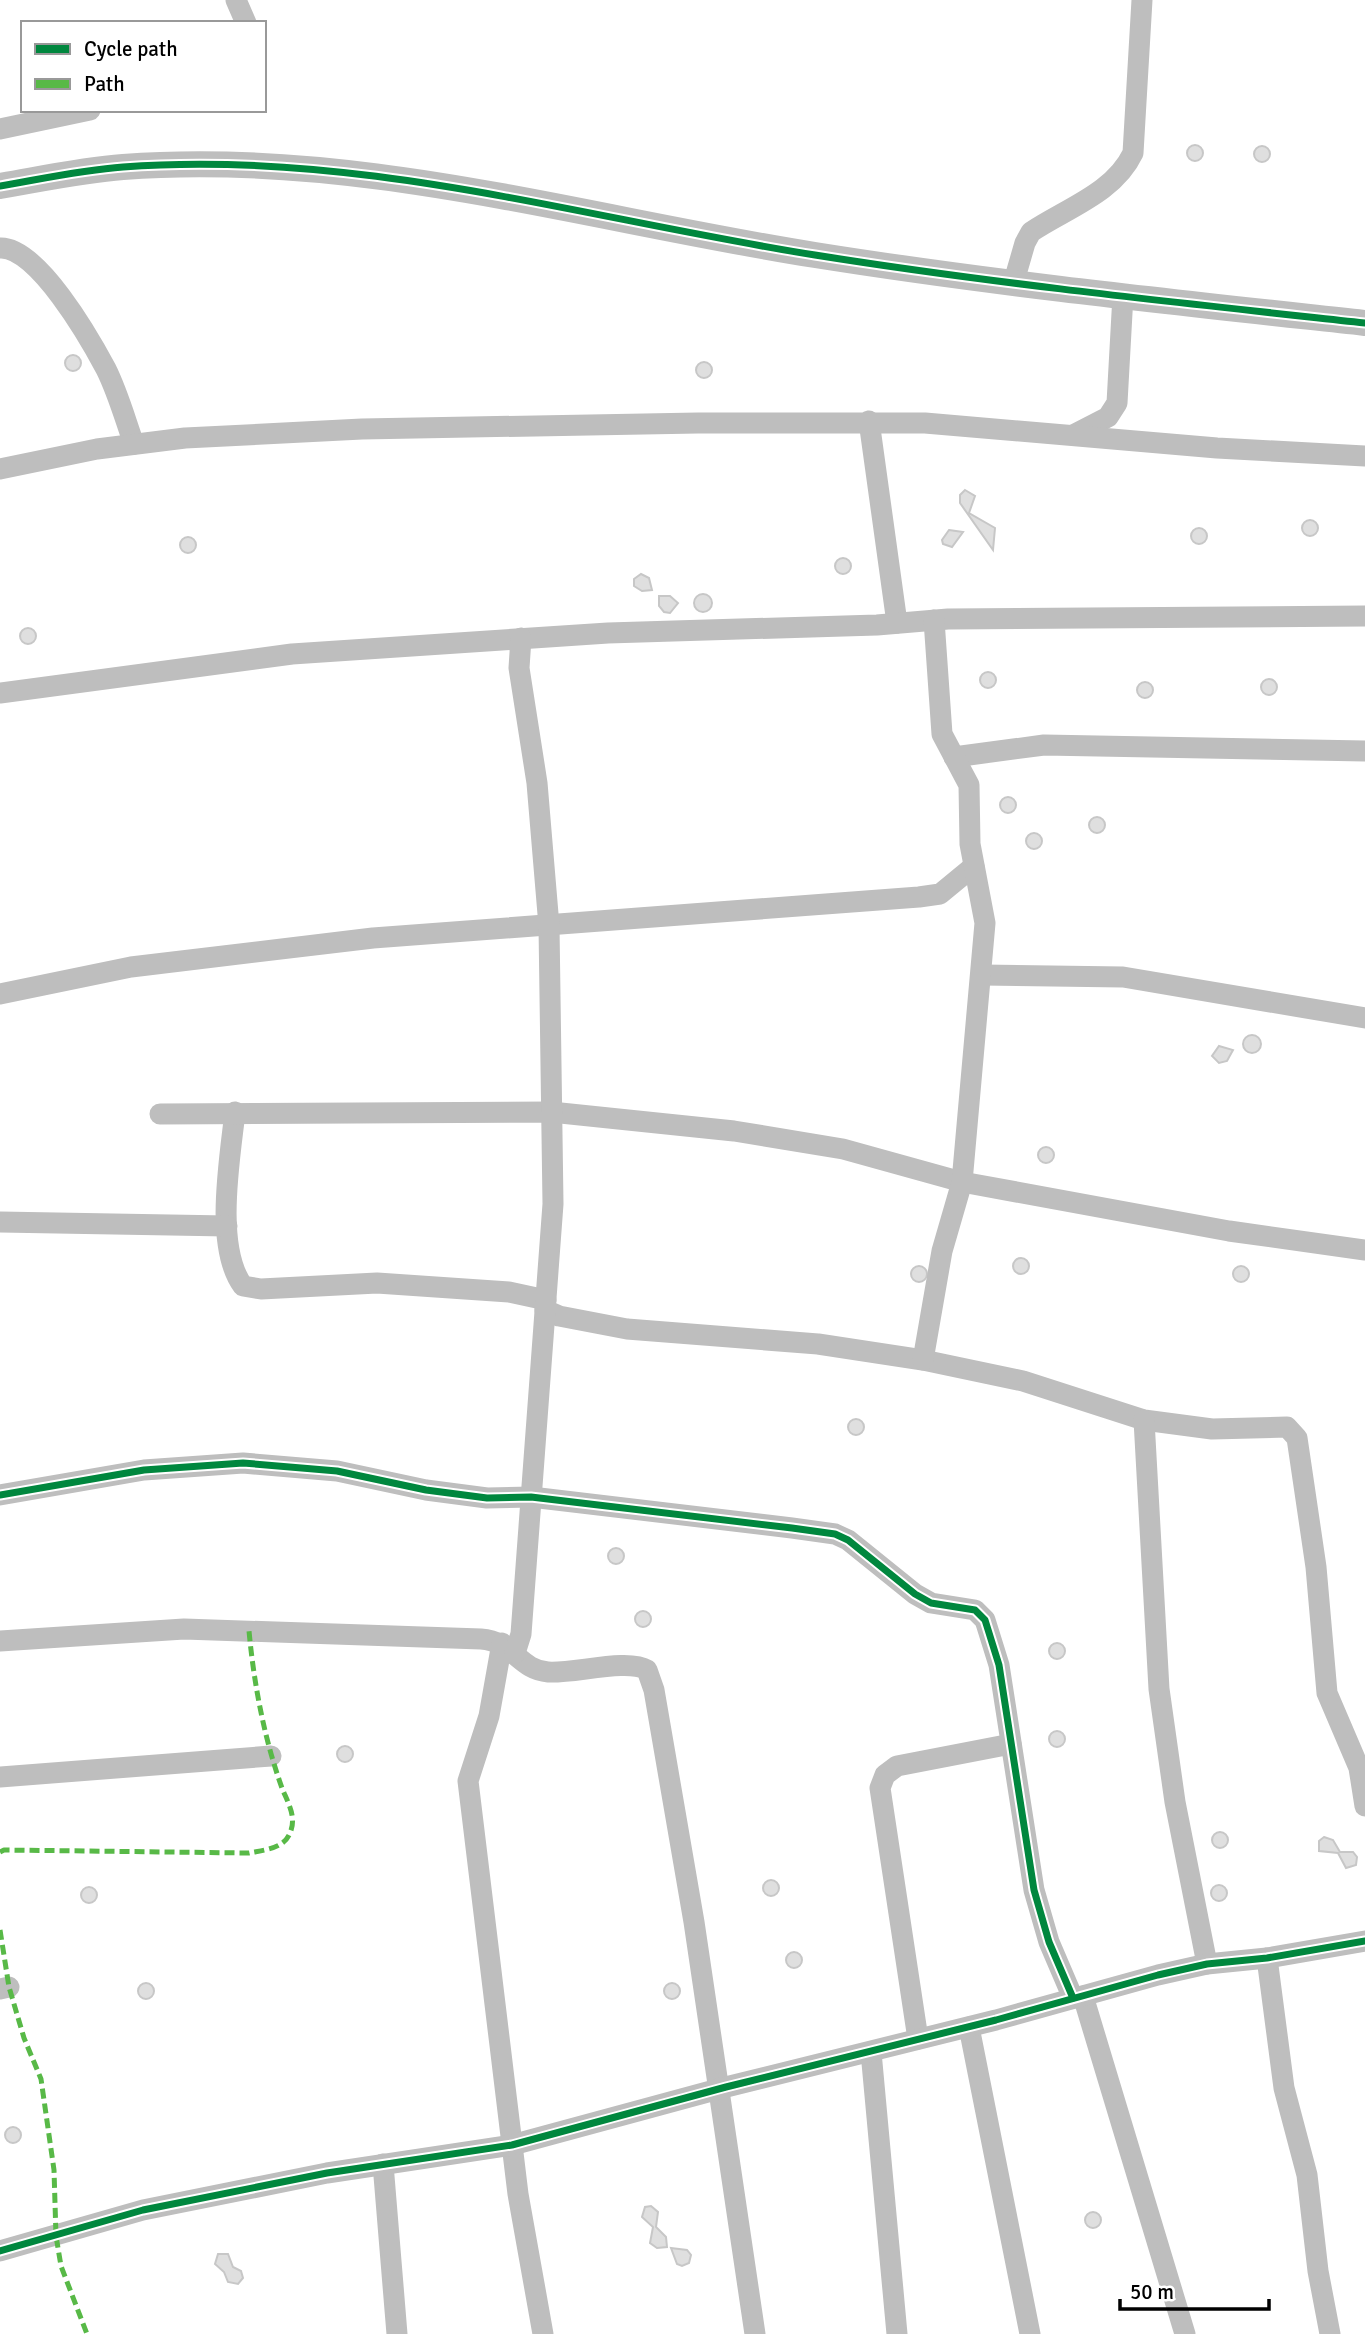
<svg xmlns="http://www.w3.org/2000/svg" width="1365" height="2334" font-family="Signika,sans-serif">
<rect width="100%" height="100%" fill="#fff"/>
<!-- building -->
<g fill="#dfdfdf" stroke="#c7c7c7" stroke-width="2">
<circle cx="1195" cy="153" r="8"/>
<circle cx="1262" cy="154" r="8"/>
<circle cx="73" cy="363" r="8"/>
<circle cx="704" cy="370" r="8"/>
<polygon points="965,490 975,496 969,513 995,528 993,550 960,503 960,495"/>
<circle cx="1310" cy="528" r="8"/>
<circle cx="1199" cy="536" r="8"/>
<polygon points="949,530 963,532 952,547 943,544 942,540"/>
<circle cx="188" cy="545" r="8"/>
<circle cx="843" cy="566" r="8"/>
<polygon points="641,574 649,578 652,590 642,591 634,586 634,579"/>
<circle cx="703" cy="603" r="9"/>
<polygon points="659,596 670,596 678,603 670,613 664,612 659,606"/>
<circle cx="28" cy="636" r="8"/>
<circle cx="988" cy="680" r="8"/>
<circle cx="1269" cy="687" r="8"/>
<circle cx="1145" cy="690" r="8"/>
<circle cx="1008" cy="805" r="8"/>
<circle cx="1097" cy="825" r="8"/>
<circle cx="1034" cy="841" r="8"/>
<circle cx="1252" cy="1044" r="9"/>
<polygon points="1219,1046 1233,1050 1227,1061 1219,1063 1212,1056"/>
<circle cx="1046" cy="1155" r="8"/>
<circle cx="1021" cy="1266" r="8"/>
<circle cx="1241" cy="1274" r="8"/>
<circle cx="919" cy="1274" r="8"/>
<circle cx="856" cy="1427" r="8"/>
<circle cx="616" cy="1556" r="8"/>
<circle cx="643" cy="1619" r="8"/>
<circle cx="1057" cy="1651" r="8"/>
<circle cx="1057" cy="1739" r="8"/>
<circle cx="345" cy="1754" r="8"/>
<circle cx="1220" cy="1840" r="8"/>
<polygon points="1324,1837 1333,1840 1340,1852 1353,1852 1357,1857 1356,1865 1346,1868 1338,1853 1319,1851 1319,1841"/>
<circle cx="771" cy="1888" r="8"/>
<circle cx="1219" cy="1893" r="8"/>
<circle cx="89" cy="1895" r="8"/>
<circle cx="794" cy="1960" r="8"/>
<circle cx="672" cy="1991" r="8"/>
<circle cx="146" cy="1991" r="8"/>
<circle cx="13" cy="2135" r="8"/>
<polygon points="651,2206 658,2212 656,2227 666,2237 667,2247 657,2248 650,2243 653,2227 642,2217 645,2207"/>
<circle cx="1093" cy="2220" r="8"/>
<polygon points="671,2248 687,2250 691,2255 689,2263 682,2266 677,2264"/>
<polygon points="218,2254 228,2254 233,2267 241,2271 243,2278 238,2284 228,2282 224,2272 215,2264"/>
</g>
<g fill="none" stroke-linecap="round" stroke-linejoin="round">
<!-- minor -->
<g stroke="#bebebe" stroke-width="21">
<polyline points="236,0 246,23"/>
<polyline points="0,129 90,110"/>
<path d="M 0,248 C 37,246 90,339 106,369 C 118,393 125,419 134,444"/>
<path d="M 1014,281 L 1025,243 L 1031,232 C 1067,208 1114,193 1133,153 L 1142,0"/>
<polyline points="869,421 897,623"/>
<polyline points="1073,435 1108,417 1117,403 1123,295"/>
<polyline points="0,469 97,449 185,438 362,429 698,423 925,423 1217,448 1365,456"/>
<polyline points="0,693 292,654 608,633 877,625 948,619 1365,616"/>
<polyline points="954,757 1044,745 1365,751"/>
<polyline points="982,975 1123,977 1365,1018"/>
<polyline points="0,994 131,967 373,938 919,897 940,894 974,866"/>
<path d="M 235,1112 C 230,1158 214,1247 243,1286 L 261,1289 L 377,1283 L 509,1292 L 546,1300"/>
<polyline points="160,1114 551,1112 734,1131 843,1149 962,1182 1229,1231 1365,1250"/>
<polyline points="0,1222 227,1226"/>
<polyline points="545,1310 559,1316 627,1329 818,1344 923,1360 1023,1381 1144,1420 1212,1429 1287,1427 1297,1438 1316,1567 1327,1693 1359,1768 1365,1806"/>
<polyline points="923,1360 942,1251 962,1182 985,923 970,844 969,785 942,734 934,620"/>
<polyline points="1144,1420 1159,1689 1175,1802 1207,1964"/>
<polyline points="0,1495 144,1470 243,1463 337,1471 426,1490 487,1498 531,1497 792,1528 835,1534 848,1540 915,1594 931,1603 975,1610 985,1620 999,1665 1034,1890 1049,1942 1073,1998"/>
<path d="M 0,1641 L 184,1629 L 481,1639 C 513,1641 519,1670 548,1672 C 573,1674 628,1658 647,1670 L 654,1690 L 694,1922 L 755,2334"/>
<polyline points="502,1643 489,1716 468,1781 518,2194 543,2334"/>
<polyline points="515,1653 521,1634 553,1204 549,926 537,783 519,668 521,638"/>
<polyline points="0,1777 271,1756"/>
<polyline points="1267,1958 1284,2088 1307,2175 1318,2271 1330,2334"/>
<polyline points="0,1989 9,1987"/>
<polyline points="1083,1996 1185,2334"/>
<polyline points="969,2027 1030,2334"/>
<polyline points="918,2039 880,1788 885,1775 897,1766 1011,1744"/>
<polyline points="871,2052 897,2334"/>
<polyline points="383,2164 397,2334"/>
<polyline points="0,2251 143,2210 327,2173 512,2145 726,2087 996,2020 1158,1975 1207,1964 1267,1958 1365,1941"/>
</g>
<!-- tertiary -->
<path stroke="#bebebe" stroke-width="26" d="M 0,186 C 41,179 82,170 123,167 C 357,149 587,219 815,255 C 997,284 1182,303 1365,323"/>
<!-- quiet -->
<g stroke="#58b947" stroke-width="5" stroke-dasharray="10 5" stroke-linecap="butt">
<path d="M 0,1852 L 4,1850 L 249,1853 C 263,1850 284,1849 290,1833 C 297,1817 288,1803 282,1788 C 264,1738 254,1684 249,1631"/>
<polyline points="0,1930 9,1987 24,2038 41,2079 54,2170 56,2236 61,2266 87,2334"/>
</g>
<defs>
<g id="cycleway">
<path d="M 0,186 C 41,179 82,170 123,167 C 357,149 587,219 815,255 C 997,284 1182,303 1365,323"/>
<polyline points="0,1495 144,1470 243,1463 337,1471 426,1490 487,1498 531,1497 792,1528 835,1534 848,1540 915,1594 931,1603 975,1610 985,1620 999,1665 1034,1890 1049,1942 1073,1998"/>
<polyline points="0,2251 143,2210 327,2173 512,2145 726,2087 996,2020 1158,1975 1207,1964 1267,1958 1365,1941"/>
</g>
</defs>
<!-- cycleway casing -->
<use href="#cycleway" stroke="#fff" stroke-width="11"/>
<!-- cycleway -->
<use href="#cycleway" stroke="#00873e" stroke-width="7"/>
</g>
<!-- legend -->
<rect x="21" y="21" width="245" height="91" fill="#ffffff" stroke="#999999" stroke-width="2"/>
<rect x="35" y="44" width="35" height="10" fill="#00873e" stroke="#999999" stroke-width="2"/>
<text x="84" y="56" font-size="21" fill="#000000">Cycle path</text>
<rect x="35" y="79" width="35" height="10" fill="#58b947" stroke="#999999" stroke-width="2"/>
<text x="84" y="91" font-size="21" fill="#000000">Path</text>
<!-- scale -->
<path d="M1120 2299v10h149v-10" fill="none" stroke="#000000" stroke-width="3.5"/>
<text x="1130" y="2299" font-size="21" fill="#000000" stroke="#ffffff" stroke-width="5" paint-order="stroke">50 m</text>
</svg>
